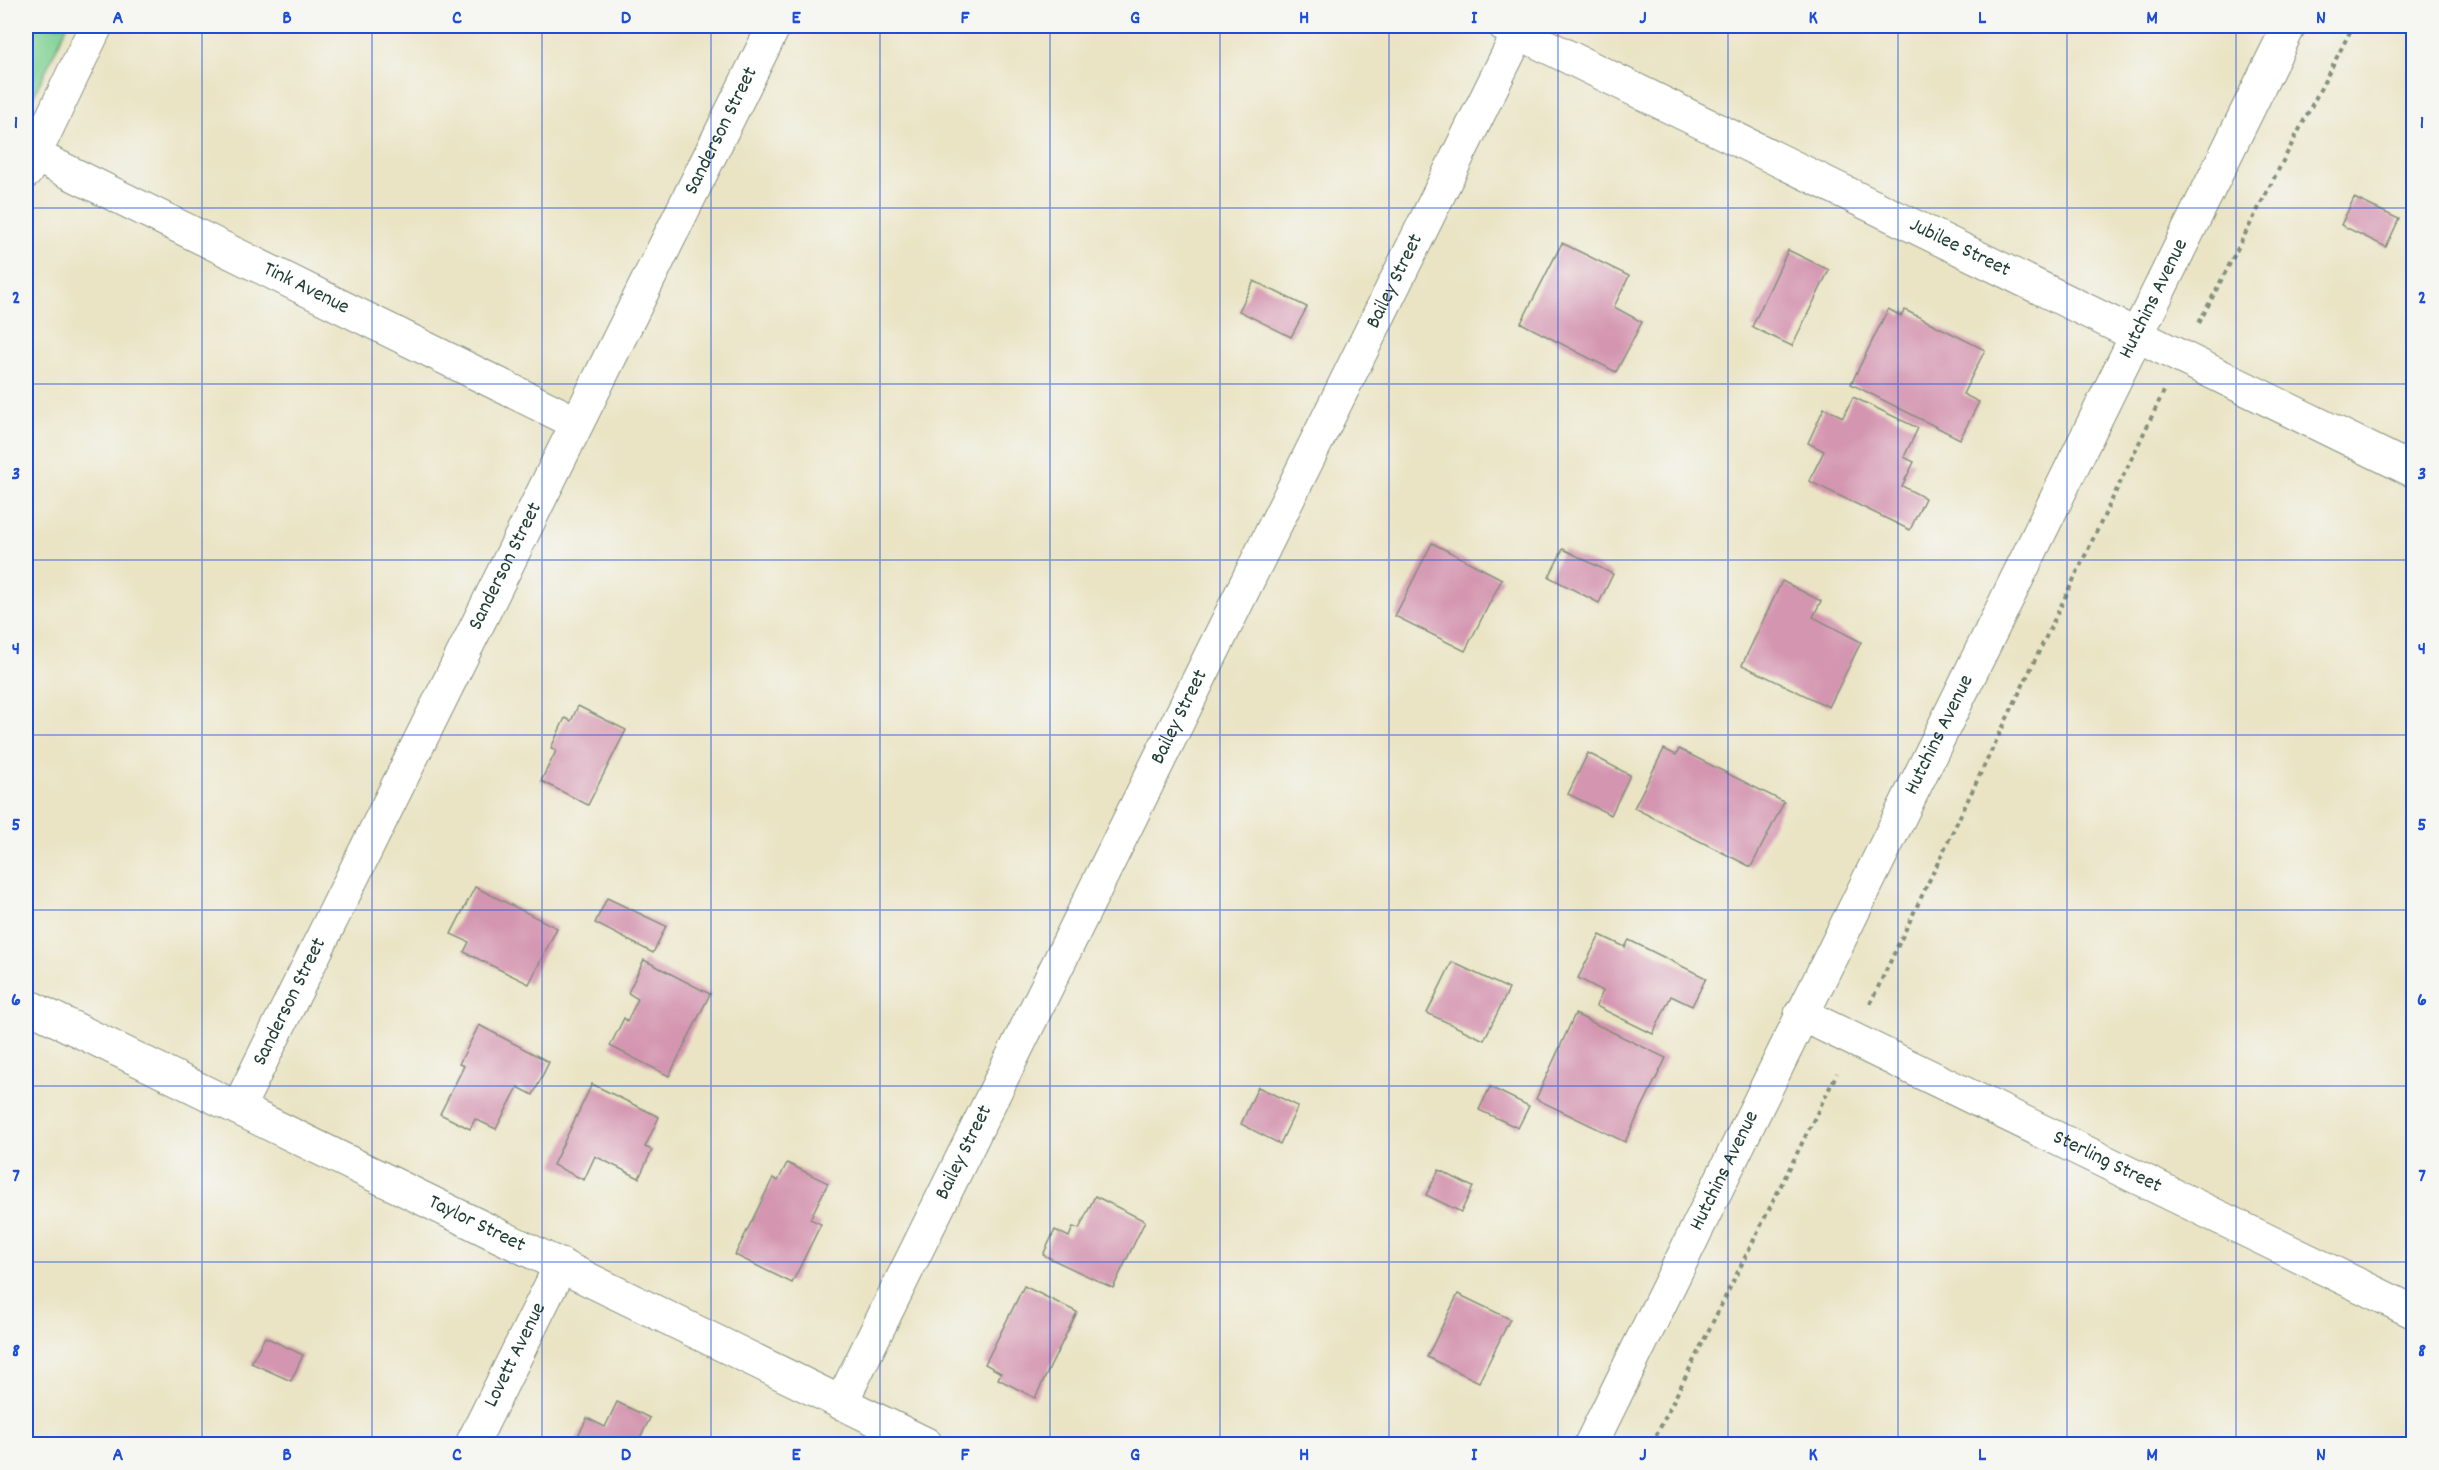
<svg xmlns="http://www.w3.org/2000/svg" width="2439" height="1470" font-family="Dekko,sans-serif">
<rect width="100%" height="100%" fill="#f6f6f2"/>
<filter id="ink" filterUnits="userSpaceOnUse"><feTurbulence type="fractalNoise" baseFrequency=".0167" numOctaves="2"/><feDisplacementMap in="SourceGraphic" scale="12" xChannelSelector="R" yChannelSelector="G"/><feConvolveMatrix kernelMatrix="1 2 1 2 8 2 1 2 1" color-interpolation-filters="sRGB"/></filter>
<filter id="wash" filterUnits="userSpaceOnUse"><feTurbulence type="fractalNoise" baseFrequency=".008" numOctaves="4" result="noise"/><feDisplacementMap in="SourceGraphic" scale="24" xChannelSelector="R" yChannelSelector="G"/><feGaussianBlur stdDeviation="1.35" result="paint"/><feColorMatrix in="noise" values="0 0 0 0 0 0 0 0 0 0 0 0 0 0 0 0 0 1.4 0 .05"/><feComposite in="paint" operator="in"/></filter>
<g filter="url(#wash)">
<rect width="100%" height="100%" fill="#eae4c4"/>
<!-- green -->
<polygon fill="#81d294" stroke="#508864" stroke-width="1.5" points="26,26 67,26 26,112"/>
<g id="blocks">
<!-- building -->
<g fill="#d495b0">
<polygon points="2354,198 2399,219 2386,247 2341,225"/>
<polygon points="1562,243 1629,276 1614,307 1642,322 1616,372 1521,323"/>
<polygon points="1788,250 1829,270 1792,346 1752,327"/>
<polygon points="1254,281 1307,307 1291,337 1239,311"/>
<polygon points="1888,309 1901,316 1905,310 1985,350 1963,394 1979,402 1960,439 1851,384"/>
<polygon points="1853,397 1918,428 1904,457 1914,462 1902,486 1925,498 1910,530 1809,481 1824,451 1808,443 1824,408 1843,417"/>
<polygon points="1432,543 1502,579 1465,651 1395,616"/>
<polygon points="1563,549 1613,574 1599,603 1549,577"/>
<polygon points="1782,581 1821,601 1813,617 1861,642 1829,707 1742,665"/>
<polygon points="578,706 626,730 588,805 541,781 556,751 551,748 565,718 571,721"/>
<polygon points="1664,749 1676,755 1679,749 1784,802 1751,867 1634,808"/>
<polygon points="1588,753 1630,775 1611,815 1568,794"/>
<polygon points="475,887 557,928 529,984 464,952 469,942 451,934"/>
<polygon points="607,898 666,926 653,953 595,923"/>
<polygon points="1600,935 1625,947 1629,940 1706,978 1692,1006 1671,996 1653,1034 1596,1006 1603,991 1578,978"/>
<polygon points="644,960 710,994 669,1076 610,1046 624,1018 627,1021 638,999 628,993"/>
<polygon points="1452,962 1509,989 1484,1040 1427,1013"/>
<polygon points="1575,1014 1666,1058 1625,1142 1536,1099"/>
<polygon points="479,1025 549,1062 533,1095 518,1087 496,1129 475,1119 470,1129 440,1114 464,1066 459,1064"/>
<polygon points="592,1084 659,1117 645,1147 652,1150 639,1178 595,1156 584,1180 553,1165"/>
<polygon points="1258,1087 1298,1106 1280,1144 1241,1124"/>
<polygon points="1490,1087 1529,1106 1518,1128 1479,1110"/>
<polygon points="787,1163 828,1183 810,1219 821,1224 792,1283 735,1255 773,1178 778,1181"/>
<polygon points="1439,1170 1473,1187 1461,1212 1426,1195"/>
<polygon points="1095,1196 1145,1221 1113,1288 1043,1255 1055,1230 1069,1237 1073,1227 1079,1229"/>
<polygon points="1024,1286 1077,1312 1035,1398 998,1379 1001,1373 985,1364"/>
<polygon points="1458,1294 1510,1319 1479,1382 1427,1357"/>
<polygon points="265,1337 303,1355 291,1381 251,1363"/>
<polygon points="617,1402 650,1418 637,1444 574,1444 587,1418 605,1427"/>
</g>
</g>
</g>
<g filter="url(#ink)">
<use href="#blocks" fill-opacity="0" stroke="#84907c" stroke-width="1.5"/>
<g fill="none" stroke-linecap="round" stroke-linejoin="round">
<defs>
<g id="minor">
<path id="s1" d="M 1505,26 L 2414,471"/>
<path id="s2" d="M 26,151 L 577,423"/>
<polyline points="26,172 96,26"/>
<path id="s3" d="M 26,1005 L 926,1444"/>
<path id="s4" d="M 1801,1014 L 2414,1312"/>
<path id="s5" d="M 238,1108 L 774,26"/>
<path id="s6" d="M 841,1403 L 1519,32"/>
<path id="s7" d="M 472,1444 L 561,1265"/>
<path id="s8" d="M 1591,1444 L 2289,26"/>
</g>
</defs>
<!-- minor casing -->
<use href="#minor" stroke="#84907c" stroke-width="35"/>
<!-- path -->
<g stroke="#84907c" stroke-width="4" stroke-dasharray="4.5 4.5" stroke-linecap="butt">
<polyline points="2199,323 2353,26"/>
<polyline points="1870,1004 2164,391"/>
<polyline points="1652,1444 1837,1073"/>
</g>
<!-- minor -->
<use href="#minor" stroke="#fff" stroke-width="33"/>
</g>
</g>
<!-- grid -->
<path fill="none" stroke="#1d4ed8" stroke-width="1.5" stroke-opacity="0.55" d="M 202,26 L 202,1444M 372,26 L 372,1444M 542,26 L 542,1444M 711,26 L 711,1444M 880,26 L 880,1444M 1050,26 L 1050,1444M 1220,26 L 1220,1444M 1389,26 L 1389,1444M 1558,26 L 1558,1444M 1728,26 L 1728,1444M 1898,26 L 1898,1444M 2067,26 L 2067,1444M 2236,26 L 2236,1444M 26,208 L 2414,208M 26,384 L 2414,384M 26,560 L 2414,560M 26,735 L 2414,735M 26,910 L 2414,910M 26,1086 L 2414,1086M 26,1262 L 2414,1262"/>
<g text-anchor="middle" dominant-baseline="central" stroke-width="6" stroke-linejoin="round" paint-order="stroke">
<!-- street labels -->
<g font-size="21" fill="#1f3d34" stroke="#f6f6f2">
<text stroke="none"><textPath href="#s5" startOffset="1090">Sanderson Street</textPath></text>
<text stroke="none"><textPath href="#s1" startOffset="506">Jubilee Street</textPath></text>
<text stroke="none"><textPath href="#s6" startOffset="1251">Bailey Street</textPath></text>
<text stroke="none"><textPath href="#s2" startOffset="312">Tink Avenue</textPath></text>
<text stroke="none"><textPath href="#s8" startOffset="1276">Hutchins Avenue</textPath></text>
<text stroke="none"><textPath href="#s5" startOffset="604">Sanderson Street</textPath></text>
<text stroke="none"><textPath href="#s6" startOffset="765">Bailey Street</textPath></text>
<text stroke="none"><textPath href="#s8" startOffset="790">Hutchins Avenue</textPath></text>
<text stroke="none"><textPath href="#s5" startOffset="118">Sanderson Street</textPath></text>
<text stroke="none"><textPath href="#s6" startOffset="279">Bailey Street</textPath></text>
<text stroke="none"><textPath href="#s4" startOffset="340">Sterling Street</textPath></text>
<text stroke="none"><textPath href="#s8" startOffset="304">Hutchins Avenue</textPath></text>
<text stroke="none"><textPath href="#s3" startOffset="501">Taylor Street</textPath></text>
<text stroke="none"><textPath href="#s7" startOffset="99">Lovett Avenue</textPath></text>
</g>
</g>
<!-- margin -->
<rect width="2439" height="1470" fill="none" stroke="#f6f6f2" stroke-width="66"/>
<rect x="33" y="33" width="2373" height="1404" fill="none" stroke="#1d4ed8" stroke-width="2"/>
<g font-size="20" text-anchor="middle" font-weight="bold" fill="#1d4ed8">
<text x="118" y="23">A</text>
<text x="287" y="23">B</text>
<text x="457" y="23">C</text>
<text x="626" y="23">D</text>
<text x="796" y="23">E</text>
<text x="965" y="23">F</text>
<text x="1135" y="23">G</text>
<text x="1304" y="23">H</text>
<text x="1474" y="23">I</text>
<text x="1643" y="23">J</text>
<text x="1813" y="23">K</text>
<text x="1982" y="23">L</text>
<text x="2152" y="23">M</text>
<text x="2321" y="23">N</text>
<text x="16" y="128">1</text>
<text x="2422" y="128">1</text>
<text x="16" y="303">2</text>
<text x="2422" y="303">2</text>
<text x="16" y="479">3</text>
<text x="2422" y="479">3</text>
<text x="16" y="654">4</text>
<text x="2422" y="654">4</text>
<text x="16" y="830">5</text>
<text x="2422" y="830">5</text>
<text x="16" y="1005">6</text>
<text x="2422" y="1005">6</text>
<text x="16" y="1181">7</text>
<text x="2422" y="1181">7</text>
<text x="16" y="1356">8</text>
<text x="2422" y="1356">8</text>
<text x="118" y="1460">A</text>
<text x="287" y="1460">B</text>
<text x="457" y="1460">C</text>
<text x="626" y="1460">D</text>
<text x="796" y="1460">E</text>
<text x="965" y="1460">F</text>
<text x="1135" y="1460">G</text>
<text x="1304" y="1460">H</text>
<text x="1474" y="1460">I</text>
<text x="1643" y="1460">J</text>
<text x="1813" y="1460">K</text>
<text x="1982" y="1460">L</text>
<text x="2152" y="1460">M</text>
<text x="2321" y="1460">N</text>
</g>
</svg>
